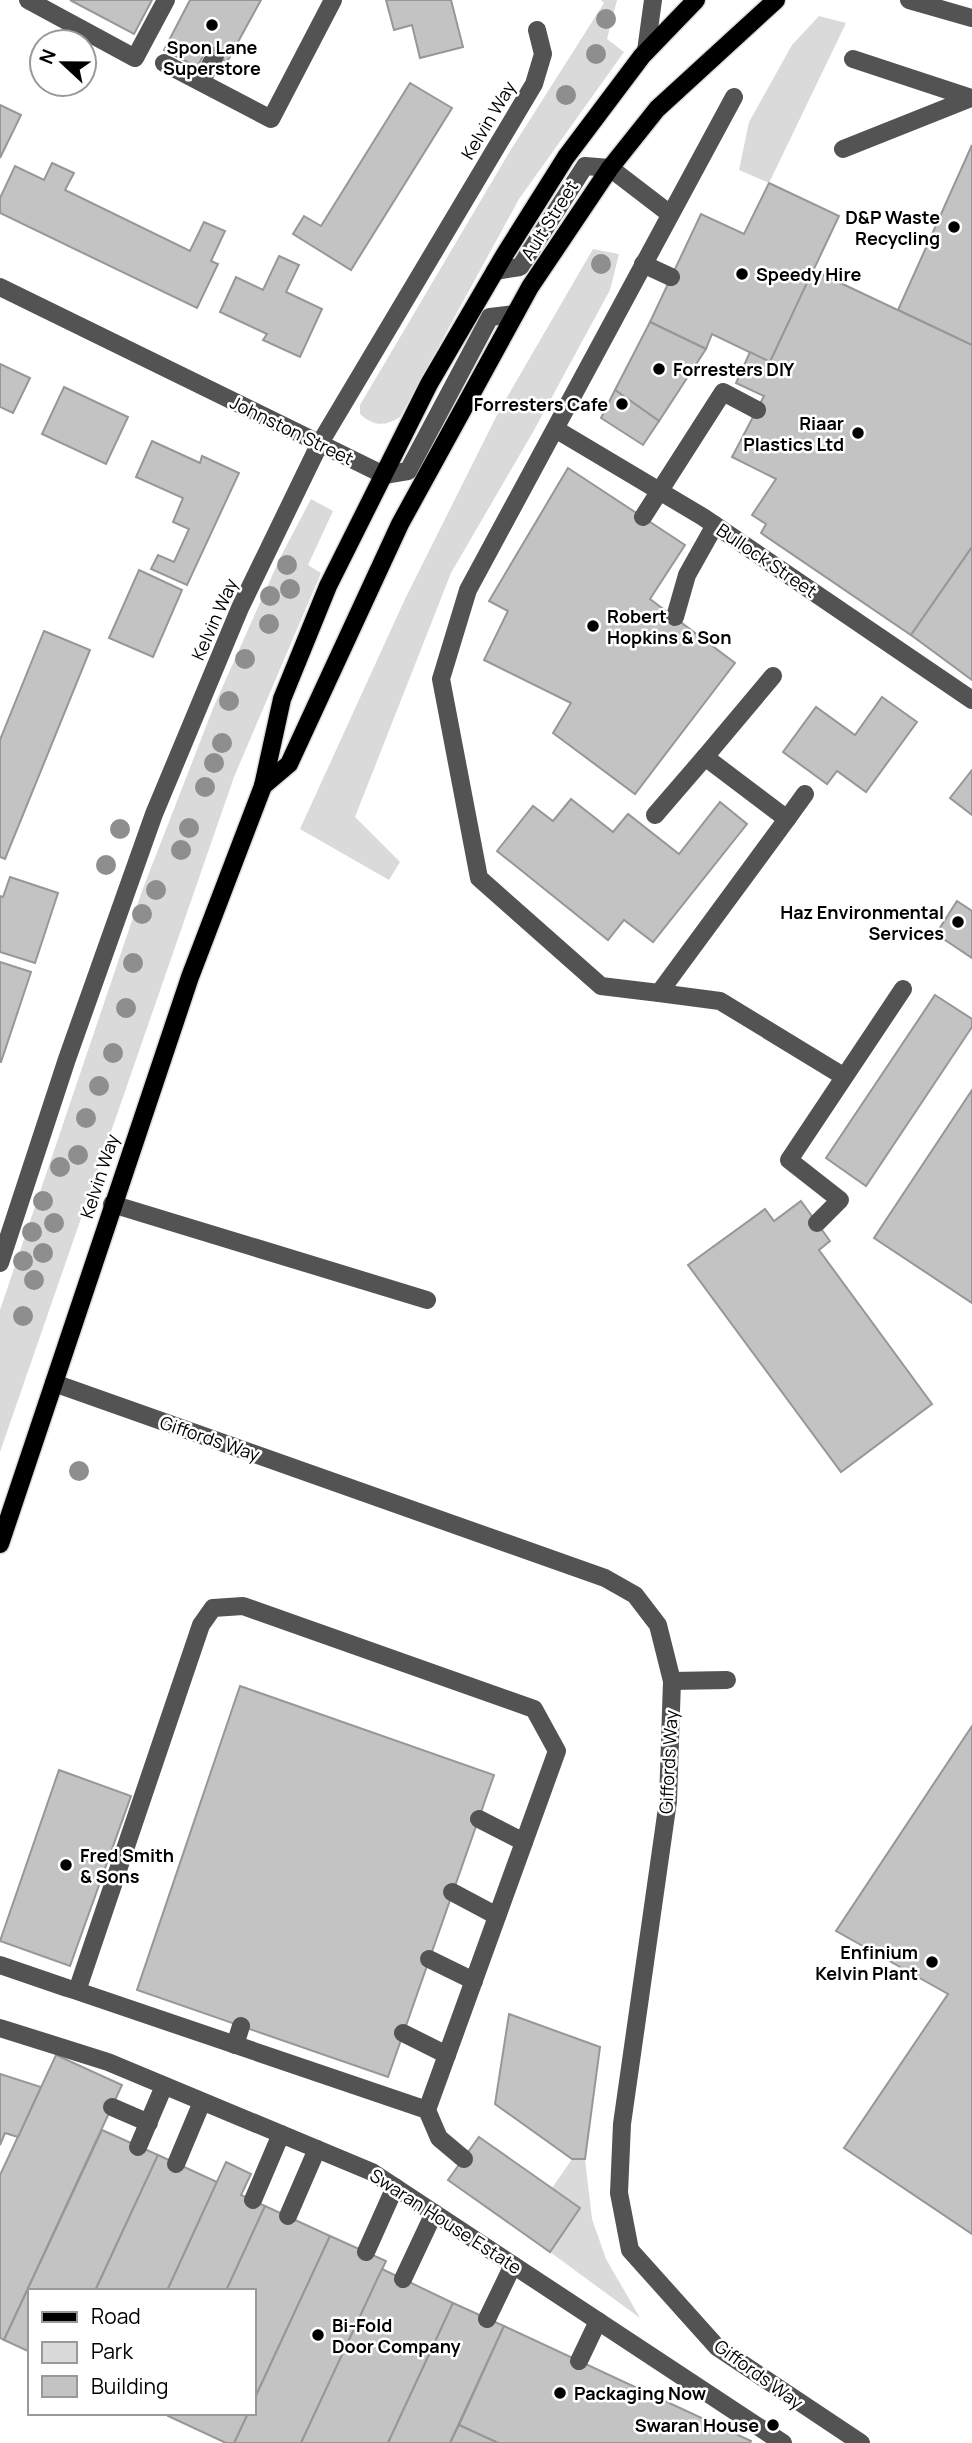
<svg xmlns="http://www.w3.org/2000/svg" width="972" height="2443" font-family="Manrope,sans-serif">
<rect width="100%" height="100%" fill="#fff"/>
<!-- green -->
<g fill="#dadada">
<path d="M 601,0 L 617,0 L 607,39 L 624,52 L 519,199 L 400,417 C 385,427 373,426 360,414 L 360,405 L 510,151 L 604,3 Z"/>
<polygon points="819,16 846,23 769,183 739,170 749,122 792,45"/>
<polygon points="593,249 619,254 610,290 533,432 451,573 355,817 400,862 389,880 300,829 405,599 499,411"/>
<polygon points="311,499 333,511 308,565 321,573 234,777 0,1452 0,1310 142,891 214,706 280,558"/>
<polygon points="572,2159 585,2159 592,2219 606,2259 640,2318 550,2252 580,2208 552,2188"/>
</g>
<!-- building -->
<g fill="#c3c3c3" stroke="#979797" stroke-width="2">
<polygon points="70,0 152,0 134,34"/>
<polygon points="190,0 261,0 227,62 206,51 197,67 164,50"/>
<polygon points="386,0 451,0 463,47 420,58 412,25 394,30"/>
<polygon points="410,83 452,108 351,270 293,234 304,216 321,226"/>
<polygon points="0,105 21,115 0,158"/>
<polygon points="972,145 972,345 898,310"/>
<polygon points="52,163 74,173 65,190 190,251 204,222 225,231 211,261 218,264 197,308 0,213 0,198 15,166 44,180"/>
<polygon points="769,183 839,216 770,362 712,334 706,349 650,322 701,214 744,234"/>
<polygon points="279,256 299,265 286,292 322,309 300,357 263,340 267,334 220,312 236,277 263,290"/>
<polygon points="813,270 972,345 972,547 911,635 761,533 766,524 752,515 776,479 732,457 764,396 736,383 750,352 770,362"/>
<polygon points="650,322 706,349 659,421 615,390"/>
<polygon points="0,364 30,378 13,413 0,407"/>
<polygon points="64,387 128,417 106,464 42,434"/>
<polygon points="615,390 659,421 643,445 601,418"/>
<polygon points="152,441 200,463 202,456 239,473 187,585 151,569 158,555 174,562 189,529 173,522 183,498 136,477"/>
<polygon points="568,468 685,545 650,599 735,663 635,794 553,733 571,703 484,660 508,611 489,601"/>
<polygon points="972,547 972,680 911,635"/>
<polygon points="139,570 182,590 153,657 109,638"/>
<polygon points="44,631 90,650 5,859 0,857 0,740"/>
<polygon points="882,697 917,722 866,792 837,771 827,784 783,752 816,707 855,735"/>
<polygon points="972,770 972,815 950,798"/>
<polygon points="571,799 613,832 628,814 679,854 720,802 747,824 653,942 624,920 608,940 497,851 533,806 553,821"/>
<polygon points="10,877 58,893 35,963 0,952 0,896 3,897"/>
<polygon points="957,901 972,911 972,958 936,934"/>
<polygon points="0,962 31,972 1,1062 0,1062"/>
<polygon points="935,995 972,1019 972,1027 866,1186 826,1158"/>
<polygon points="972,1090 972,1303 874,1238"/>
<polygon points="801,1201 830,1241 819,1250 932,1404 841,1472 688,1265 765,1209 774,1221"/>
<polygon points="240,1686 494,1775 388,2077 137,1990"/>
<polygon points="972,1726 972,2234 844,2148 948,1994 836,1931"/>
<polygon points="59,1770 131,1796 70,1966 0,1941"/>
<polygon points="509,2014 600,2047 585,2159 572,2159 495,2104"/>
<polygon points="56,2055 122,2085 4,2340 0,2338 0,2175"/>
<polygon points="0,2074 41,2087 18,2137 5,2133 0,2145"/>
<polygon points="102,2130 158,2155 95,2291 30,2291 30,2352 4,2340"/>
<polygon points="479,2137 580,2208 550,2252 448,2180"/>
<polygon points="158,2155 217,2182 167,2291 95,2291"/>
<polygon points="226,2162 251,2174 241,2195 265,2206 226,2291 167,2291"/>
<polygon points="265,2206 330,2236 254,2400 254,2291 226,2291"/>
<polygon points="330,2236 386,2261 301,2443 234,2443 248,2413 254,2413 254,2400"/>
<polygon points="382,2269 453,2303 388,2443 301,2443"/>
<polygon points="453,2303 504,2326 450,2443 388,2443"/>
<polygon points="504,2326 751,2441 750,2443 498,2443 459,2425"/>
<polygon points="169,2413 248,2413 234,2443 226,2443 168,2416"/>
<polygon points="459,2425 498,2443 450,2443"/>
</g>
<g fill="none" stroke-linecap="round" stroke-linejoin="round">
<defs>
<g id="major">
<polyline points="263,786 289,764 400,524 530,287 610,168 657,109 776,0"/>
<polyline points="0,1544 190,977 263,786 282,699 328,586 429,384 505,254 566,157 642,56 696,0"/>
</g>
</defs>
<!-- major casing -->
<use href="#major" stroke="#dbdbdb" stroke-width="21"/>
<!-- minor -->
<g stroke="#535353" stroke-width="18">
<polyline points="28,0 135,58 166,0"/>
<polyline points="909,0 972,18"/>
<polyline points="646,51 653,0"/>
<polyline points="164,63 271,119 333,0"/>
<polyline points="201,82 215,56"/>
<polyline points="734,97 468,590 441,679 479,878 601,986 659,993 787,819"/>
<polyline points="843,149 971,98 853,59"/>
<polyline points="643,264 671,277"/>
<polyline points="495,271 520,267 585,166 610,168 670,214"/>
<polyline points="0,287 384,475 408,471 490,317 515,314"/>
<polyline points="557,430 703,517 972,700"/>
<polyline points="643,517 723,392 757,410"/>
<polyline points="675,617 687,575 715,525"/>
<polyline points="773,676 705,757 787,819 805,794"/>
<polyline points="655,815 705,757"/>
<polyline points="659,993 720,1001 843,1076"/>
<polyline points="112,1204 427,1300"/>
<polyline points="817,1223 840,1200 789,1160 903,989"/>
<polyline points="0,1263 67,1059 154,814 240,608 320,443 534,84 543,54 537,30"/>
<polyline points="54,1383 605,1578 635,1595 658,1625 672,1681 668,1801 622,2124 619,2193 630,2250 717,2347 861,2443"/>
<polyline points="672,1681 727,1680"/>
<polyline points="479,1819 524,1842"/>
<polyline points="452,1892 497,1916"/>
<polyline points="429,1959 474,1981"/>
<polyline points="0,1965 67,1988 77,1991 427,2110 557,1751 534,1709 243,1606 213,1608 201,1625 77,1991"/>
<polyline points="0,2028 108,2062 372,2172 783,2443"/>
<polyline points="403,2033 447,2055"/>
<polyline points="235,2045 241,2026"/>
<polyline points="112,2107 149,2123"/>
<polyline points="427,2110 439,2138 464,2159"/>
<polyline points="138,2147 164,2086"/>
<polyline points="176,2164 202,2102"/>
<polyline points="253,2200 281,2134"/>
<polyline points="288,2216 317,2149"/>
<polyline points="366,2252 395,2187"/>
<polyline points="403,2279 434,2213"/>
<polyline points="487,2319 513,2265"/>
<polyline points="579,2361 598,2321"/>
</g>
<!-- major -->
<use href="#major" stroke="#000" stroke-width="18"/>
</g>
<!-- trees -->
<g fill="#8e8e8e">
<circle cx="606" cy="19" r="10"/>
<circle cx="596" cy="54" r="10"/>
<circle cx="566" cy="95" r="10"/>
<circle cx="601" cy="264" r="10"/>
<circle cx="287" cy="565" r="10"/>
<circle cx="290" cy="589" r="10"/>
<circle cx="270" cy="596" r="10"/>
<circle cx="269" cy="624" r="10"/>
<circle cx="245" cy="659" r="10"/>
<circle cx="229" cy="701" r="10"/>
<circle cx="222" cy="743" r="10"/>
<circle cx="214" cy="763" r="10"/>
<circle cx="205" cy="787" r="10"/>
<circle cx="189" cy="828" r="10"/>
<circle cx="120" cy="829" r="10"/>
<circle cx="181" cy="850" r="10"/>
<circle cx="106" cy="865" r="10"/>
<circle cx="156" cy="890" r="10"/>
<circle cx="142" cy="914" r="10"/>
<circle cx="133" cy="963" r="10"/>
<circle cx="126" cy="1008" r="10"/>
<circle cx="113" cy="1053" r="10"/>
<circle cx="99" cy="1086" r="10"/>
<circle cx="86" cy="1118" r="10"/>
<circle cx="78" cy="1155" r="10"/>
<circle cx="60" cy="1167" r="10"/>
<circle cx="43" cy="1201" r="10"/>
<circle cx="54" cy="1223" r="10"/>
<circle cx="32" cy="1232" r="10"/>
<circle cx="43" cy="1253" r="10"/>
<circle cx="23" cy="1261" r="10"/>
<circle cx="34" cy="1280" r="10"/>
<circle cx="23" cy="1316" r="10"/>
<circle cx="79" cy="1471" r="10"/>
</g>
<!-- markers -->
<g fill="#000" stroke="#fff" stroke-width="2.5">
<circle cx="212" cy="25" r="7"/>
<circle cx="954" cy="227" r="7"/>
<circle cx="742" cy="274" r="7"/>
<circle cx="659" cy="369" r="7"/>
<circle cx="622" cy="404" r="7"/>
<circle cx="858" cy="433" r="7"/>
<circle cx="593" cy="626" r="7"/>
<circle cx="958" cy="922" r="7"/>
<circle cx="66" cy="1865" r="7"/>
<circle cx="932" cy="1962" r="7"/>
<circle cx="318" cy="2335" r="7"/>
<circle cx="560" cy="2393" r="7"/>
<circle cx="773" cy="2425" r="7"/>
</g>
<g text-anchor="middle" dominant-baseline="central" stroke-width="5" stroke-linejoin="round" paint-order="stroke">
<!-- poi labels -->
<g font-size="18" font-weight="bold" fill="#000" stroke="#fff" text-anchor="end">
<text x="212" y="47" text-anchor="middle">Spon Lane<tspan x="212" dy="21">Superstore</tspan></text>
<text x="940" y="217">D&amp;P Waste<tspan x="940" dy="21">Recycling</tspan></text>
<text x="756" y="274" text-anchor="start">Speedy Hire</text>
<text x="673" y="369" text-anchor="start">Forresters DIY</text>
<text x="608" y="404">Forresters Cafe</text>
<text x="844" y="423">Riaar<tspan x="844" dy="21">Plastics Ltd</tspan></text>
<text x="607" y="616" text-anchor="start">Robert<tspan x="607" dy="21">Hopkins &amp; Son</tspan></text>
<text x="944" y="912">Haz Environmental<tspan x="944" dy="21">Services</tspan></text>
<text x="80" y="1855" text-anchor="start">Fred Smith<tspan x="80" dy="21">&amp; Sons</tspan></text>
<text x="918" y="1952">Enfinium<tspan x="918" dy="21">Kelvin Plant</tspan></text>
<text x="332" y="2325" text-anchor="start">Bi-Fold<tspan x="332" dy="21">Door Company</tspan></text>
<text x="574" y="2393" text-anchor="start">Packaging Now</text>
<text x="759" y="2425">Swaran House</text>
</g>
<!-- street labels -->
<g font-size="18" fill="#000" stroke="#fff">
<text transform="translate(488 120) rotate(-59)">Kelvin Way</text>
<text transform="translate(549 220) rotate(-58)">Ault Street</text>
<text transform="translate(292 430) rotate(26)">Johnston Street</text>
<text transform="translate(767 560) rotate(34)">Bullock Street</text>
<text transform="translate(214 619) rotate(-66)">Kelvin Way</text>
<text transform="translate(99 1176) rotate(-72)">Kelvin Way</text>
<text transform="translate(210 1438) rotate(19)">Giffords Way</text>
<text transform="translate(668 1762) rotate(-87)">Giffords Way</text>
<text transform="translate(446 2221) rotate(33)">Swaran House Estate</text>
<text transform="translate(759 2374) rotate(36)">Giffords Way</text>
</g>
</g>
<!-- legend -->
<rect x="28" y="2289" width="228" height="126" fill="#ffffff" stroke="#999999" stroke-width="2"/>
<rect x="42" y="2312" width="35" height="10" fill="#000000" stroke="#999999" stroke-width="2"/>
<text x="91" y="2324" font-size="21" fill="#000000">Road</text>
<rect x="42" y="2342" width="35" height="21" fill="#dadada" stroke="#999999" stroke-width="2"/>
<text x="91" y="2359" font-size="21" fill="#000000">Park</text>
<rect x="42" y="2376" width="35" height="21" fill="#c3c3c3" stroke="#999999" stroke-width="2"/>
<text x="91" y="2394" font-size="21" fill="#000000">Building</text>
<!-- north arrow -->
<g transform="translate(63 63) rotate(292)"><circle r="33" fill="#ffffff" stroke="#999999" stroke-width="2"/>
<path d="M0-5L12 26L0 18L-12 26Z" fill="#000000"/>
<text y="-10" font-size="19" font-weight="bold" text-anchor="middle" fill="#000000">N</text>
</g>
</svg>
